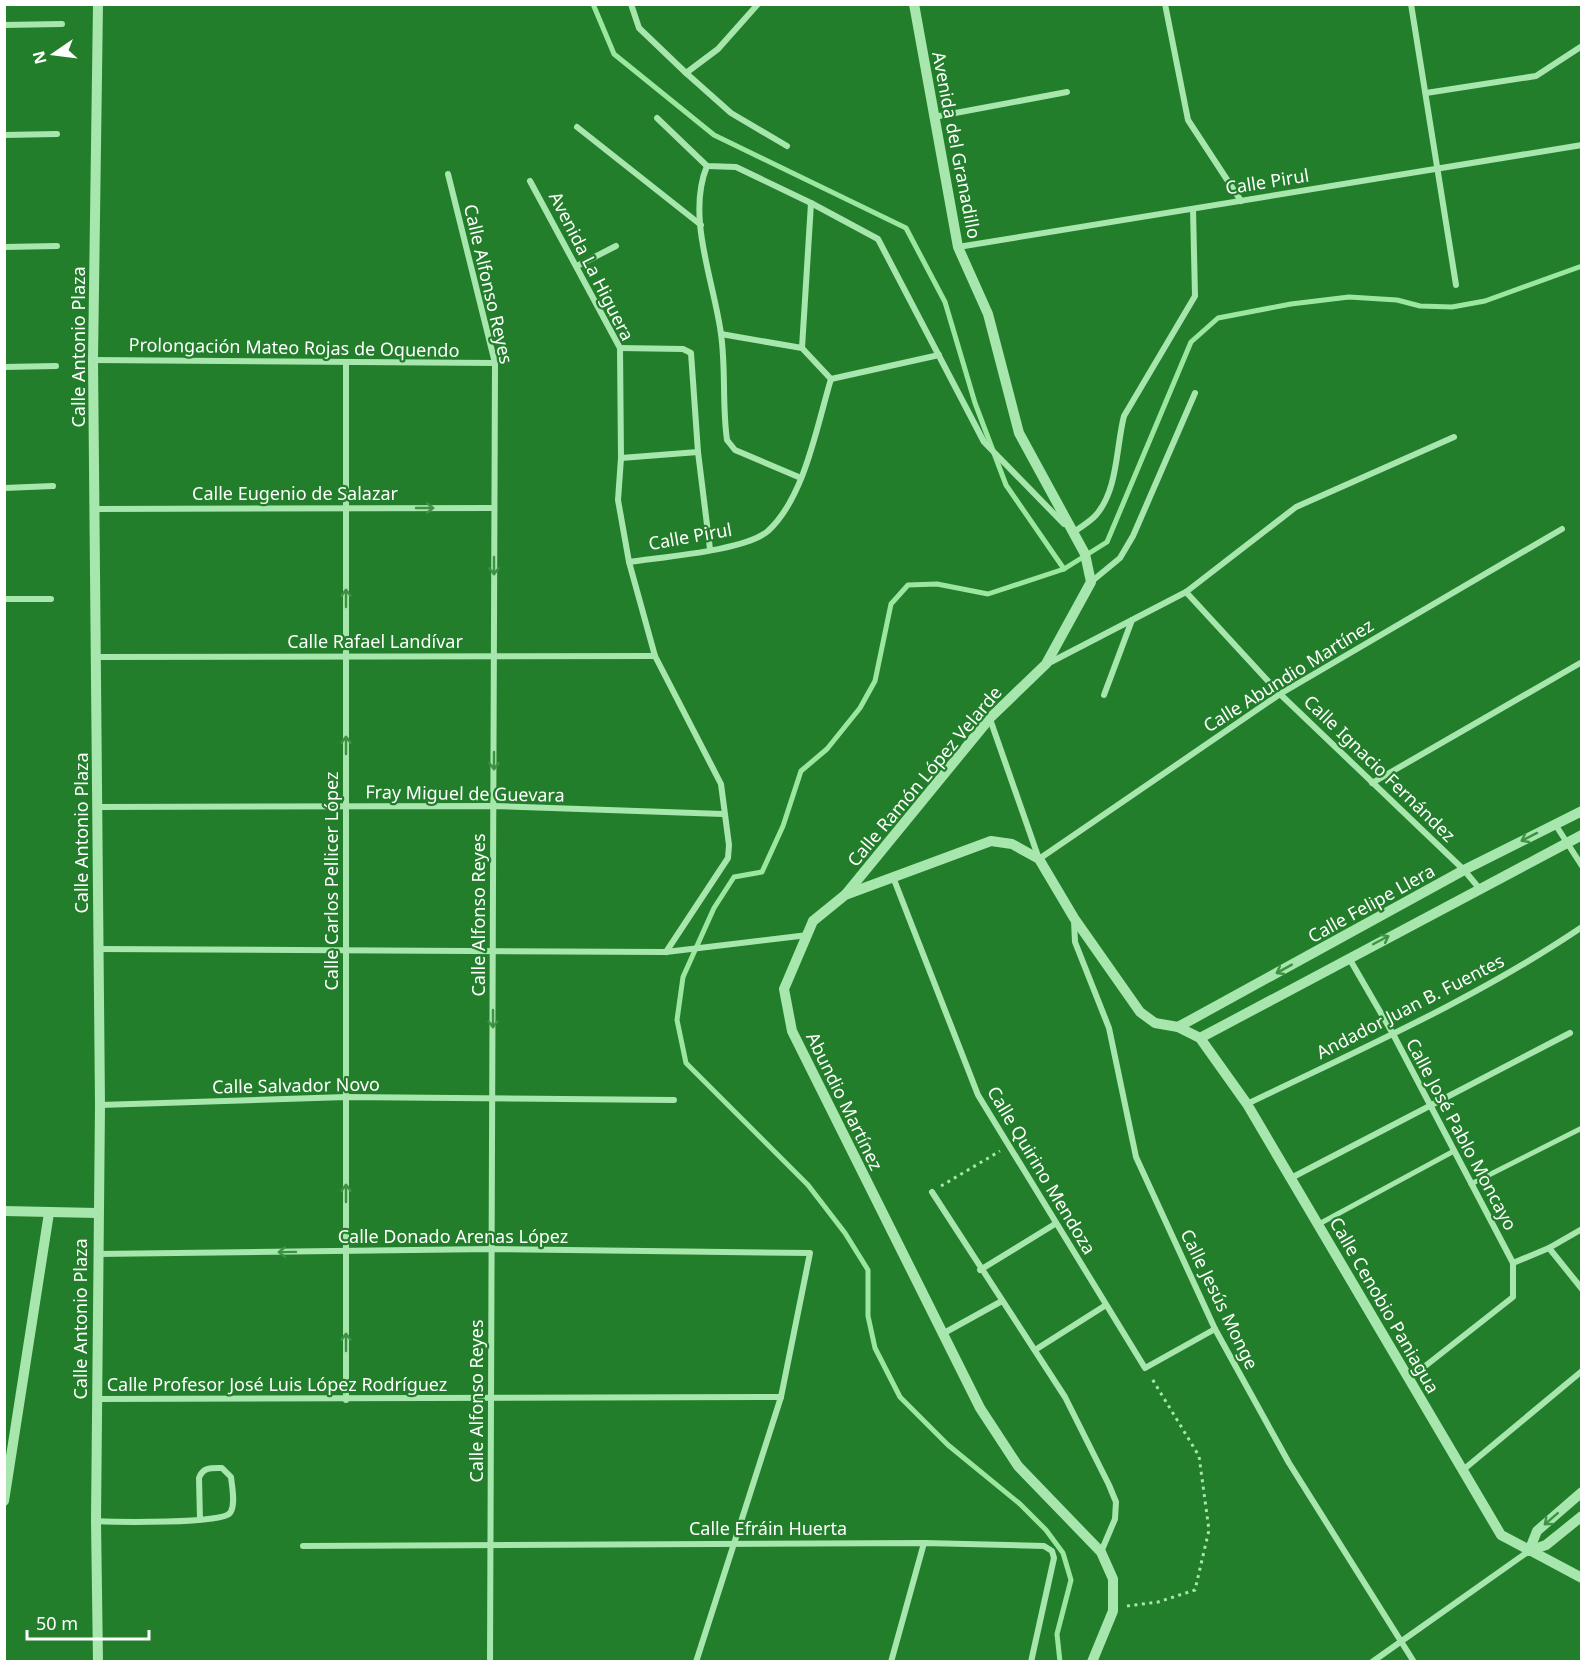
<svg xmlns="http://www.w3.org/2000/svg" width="1586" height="1666" font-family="'Noto Sans',sans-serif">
<rect width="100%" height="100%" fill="#227e2a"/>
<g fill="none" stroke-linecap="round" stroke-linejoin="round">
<!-- stream -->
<g stroke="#9be7a0" stroke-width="5">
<polyline points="593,4 614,54 714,135 906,228 945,302 975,403 1006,485 1064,569"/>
<polyline points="1060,1662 1057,1634 1071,1580 1063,1553 1046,1530 1020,1504 948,1445 900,1397 875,1348 868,1316 868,1270 845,1233 808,1185 686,1063 677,1020 683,977 714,908 734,877 762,872 783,826 801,771 827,749 860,708 875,681 891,604 908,585 937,584 988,594 1064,569 1107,542 1191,342 1218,318 1291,304 1349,297 1397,300 1420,306 1452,307 1485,301 1582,266"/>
</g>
<!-- path -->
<g stroke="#a7e6ac" stroke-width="3" stroke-dasharray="3 4.5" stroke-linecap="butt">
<polyline points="941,1186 1000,1151"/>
<polyline points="1127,1606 1158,1602 1195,1590 1209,1530 1199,1456 1151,1377"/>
</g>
<!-- pedestrian -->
<g stroke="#a7e6ac" stroke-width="5">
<polyline points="1471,1184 1582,1128"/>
<polyline points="1319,1224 1454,1151"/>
</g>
<!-- minor -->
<g stroke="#a7e6ac" stroke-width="6">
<polyline points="631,4 639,28 686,73 731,113 787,146"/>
<polyline points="1165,4 1188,120 1241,201"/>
<polyline points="1411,4 1456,285"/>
<polyline points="4,25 62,24"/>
<polyline points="686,73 718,49 758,4"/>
<polyline points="1426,93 1536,76 1582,46"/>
<polyline points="934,117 1067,92"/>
<polyline points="657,118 707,166 736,167 811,203 878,239 984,442 1064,524"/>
<polyline points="577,127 701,225"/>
<polyline points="4,135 57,134"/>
<path d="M 707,166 C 686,217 714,281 721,334 C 726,369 722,405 727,440 L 735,450 L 801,478"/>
<polyline points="448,174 495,363 490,1662"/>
<polyline points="530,181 620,348 621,458 618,500 629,562 655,656 721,784 729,845 728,858 666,952"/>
<polyline points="4,247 57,246"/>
<polyline points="958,247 1582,145"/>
<polyline points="577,266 616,246"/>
<polyline points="721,334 802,348 831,379 939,355"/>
<polyline points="620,348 683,349 691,353 698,452 710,549"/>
<polyline points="802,348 811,203"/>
<polyline points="93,360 495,363"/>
<polyline points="346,362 346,1400"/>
<polyline points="4,367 56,366"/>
<polyline points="621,458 698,452"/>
<polyline points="4,488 53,486"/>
<polyline points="95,509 494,508"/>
<path d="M 1072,531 L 1073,533 C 1080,527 1090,522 1096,515 C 1118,490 1116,447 1124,416 L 1195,296 L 1193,209"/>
<path d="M 629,562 C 661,557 745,551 768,531 C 805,497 817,425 831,379"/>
<polyline points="1091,582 1120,558 1133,536 1195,393"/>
<polyline points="1186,592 1280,694 1464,870 1479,888"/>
<polyline points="4,599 51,599"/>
<polyline points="96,657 655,656"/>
<polyline points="1049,663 1186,592 1296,507 1454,437"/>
<polyline points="1104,695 1132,620"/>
<polyline points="990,719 1039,859 1280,694 1562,529"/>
<polyline points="1372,783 1582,662"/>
<polyline points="97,807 493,806 723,814"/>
<polyline points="1555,824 1582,866"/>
<polyline points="893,877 978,1095 1145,1368 1215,1329"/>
<polyline points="1074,921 1075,942 1109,1028 1136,1157 1215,1329 1289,1463 1414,1662"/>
<polyline points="98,949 666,952 808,935"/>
<polyline points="1349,958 1393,1034 1513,1263 1513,1297 1410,1378"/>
<path d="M 1247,1104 C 1361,1049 1477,998 1582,927"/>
<polyline points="100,1105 346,1097 674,1100"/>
<polyline points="1291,1178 1570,1033"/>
<polyline points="932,1192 1065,1397 1109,1485 1116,1502 1115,1519 1101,1552"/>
<polyline points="1549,1248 1582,1289"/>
<polyline points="97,1254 492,1249 810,1253 781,1397 696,1662"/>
<polyline points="1513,1263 1549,1248 1582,1229"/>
<polyline points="980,1270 1055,1224"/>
<polyline points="944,1333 1002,1301"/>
<polyline points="1035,1350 1106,1305"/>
<polyline points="97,1399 781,1397"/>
<polyline points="1463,1470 1582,1371"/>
<path d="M 96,1521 C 115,1522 221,1524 230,1513 C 236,1505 232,1487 231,1477 L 222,1468 C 211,1468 203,1467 199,1478 L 200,1520"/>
<polyline points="303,1546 924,1543 1044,1546 1052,1551 1054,1558 1031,1662"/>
<polyline points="891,1662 924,1543"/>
<polyline points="1372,1662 1529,1551"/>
</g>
<!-- tertiary -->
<g stroke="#a7e6ac" stroke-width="10">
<polyline points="98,4 93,360 100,1105 96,1521 98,1662"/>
<polyline points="846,894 990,718 1046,664 1091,582 1085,554 1019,433 988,314 958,247 914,4"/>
<polyline points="1178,1027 1464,870 1582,811"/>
<polyline points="1200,1038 1582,835"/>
<polyline points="4,1211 97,1213"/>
<polyline points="4,1501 49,1213"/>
<polyline points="1529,1551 1537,1531 1582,1492"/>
<polyline points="1529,1551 1546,1545 1582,1516"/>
<polyline points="1092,1662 1113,1611 1113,1579 1101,1552 1018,1466 980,1408 792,1031 784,989 813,921 845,895 991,841 1012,844 1039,859 1074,918 1140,1012 1155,1023 1178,1027 1200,1038 1247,1104 1501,1535 1582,1578"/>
</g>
</g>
<!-- one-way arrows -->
<defs><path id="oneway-shaft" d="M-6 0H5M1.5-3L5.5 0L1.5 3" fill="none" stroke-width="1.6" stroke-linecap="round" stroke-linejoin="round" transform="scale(1.5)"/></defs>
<g stroke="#3d9344">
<use href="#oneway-shaft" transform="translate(425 508)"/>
<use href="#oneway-shaft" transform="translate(494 566) rotate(90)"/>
<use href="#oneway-shaft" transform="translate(346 598) rotate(-90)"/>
<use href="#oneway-shaft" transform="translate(346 745) rotate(-90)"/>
<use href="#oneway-shaft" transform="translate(494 761) rotate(90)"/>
<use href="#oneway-shaft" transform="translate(1529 837) rotate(153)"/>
<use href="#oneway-shaft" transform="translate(1381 940) rotate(-28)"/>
<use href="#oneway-shaft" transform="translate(1284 969) rotate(151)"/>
<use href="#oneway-shaft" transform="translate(493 1019) rotate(90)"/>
<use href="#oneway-shaft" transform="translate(346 1193) rotate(-90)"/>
<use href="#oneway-shaft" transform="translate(287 1252) rotate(179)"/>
<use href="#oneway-shaft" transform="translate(346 1342) rotate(-90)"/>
<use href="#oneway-shaft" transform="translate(1551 1519) rotate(139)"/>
</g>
<g text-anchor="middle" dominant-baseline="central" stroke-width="4.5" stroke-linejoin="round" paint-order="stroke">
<!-- street labels -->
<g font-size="18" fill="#fff" stroke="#227e2a">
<text transform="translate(957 145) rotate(79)">Avenida del Granadillo</text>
<text transform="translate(1267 181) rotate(-9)">Calle Pirul</text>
<text transform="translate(592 266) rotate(63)">Avenida La Higuera</text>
<text transform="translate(489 284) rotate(77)">Calle Alfonso Reyes</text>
<text transform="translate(78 347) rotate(-90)">Calle Antonio Plaza</text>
<text transform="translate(294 347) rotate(1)">Prolongación Mateo Rojas de Oquendo</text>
<text x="295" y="493">Calle Eugenio de Salazar</text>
<text transform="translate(690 536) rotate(-10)">Calle Pirul</text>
<text x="375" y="641">Calle Rafael Landívar</text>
<text transform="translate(1288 675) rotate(-32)">Calle Abundio Martínez</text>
<text transform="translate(1380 768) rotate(44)">Calle Ignacio Fernández</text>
<text transform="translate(924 776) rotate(-50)">Calle Ramón López Velarde</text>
<text transform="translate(465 793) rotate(1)">Fray Miguel de Guevara</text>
<text transform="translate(81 833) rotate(-90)">Calle Antonio Plaza</text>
<text transform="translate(331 881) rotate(-90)">Calle Carlos Pellicer López</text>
<text transform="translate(1371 903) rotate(-29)">Calle Felipe Llera</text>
<text transform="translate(478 915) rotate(-90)">Calle Alfonso Reyes</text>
<text transform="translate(1410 1006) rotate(-27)">Andador Juan B. Fuentes</text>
<text transform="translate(296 1085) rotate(-1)">Calle Salvador Novo</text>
<text transform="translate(845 1101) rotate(64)">Abundio Martínez</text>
<text transform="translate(1462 1134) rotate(62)">Calle José Pablo Moncayo</text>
<text transform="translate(1042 1170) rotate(59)">Calle Quirino Mendoza</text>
<text x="453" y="1236">Calle Donado Arenas López</text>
<text transform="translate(1220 1299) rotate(64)">Calle Jesús Monge</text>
<text transform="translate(1385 1305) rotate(60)">Calle Cenobio Paniagua</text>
<text transform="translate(80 1319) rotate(-90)">Calle Antonio Plaza</text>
<text x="277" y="1384">Calle Profesor José Luis López Rodríguez</text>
<text transform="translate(476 1401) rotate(-90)">Calle Alfonso Reyes</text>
<text x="768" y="1528">Calle Efráin Huerta</text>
</g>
</g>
<!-- border -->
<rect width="1586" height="1666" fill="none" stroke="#ffffff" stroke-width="12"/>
<!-- north arrow -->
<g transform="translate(54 54) rotate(256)" stroke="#227e2a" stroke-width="4.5" paint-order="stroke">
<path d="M0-4.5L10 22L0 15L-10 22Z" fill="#ffffff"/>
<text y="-9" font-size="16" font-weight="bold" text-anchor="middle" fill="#ffffff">N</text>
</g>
<!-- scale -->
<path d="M27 1630v9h122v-9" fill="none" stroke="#ffffff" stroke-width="3"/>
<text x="36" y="1630" font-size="18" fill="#ffffff" stroke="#227e2a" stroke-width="4.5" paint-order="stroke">50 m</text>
</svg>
